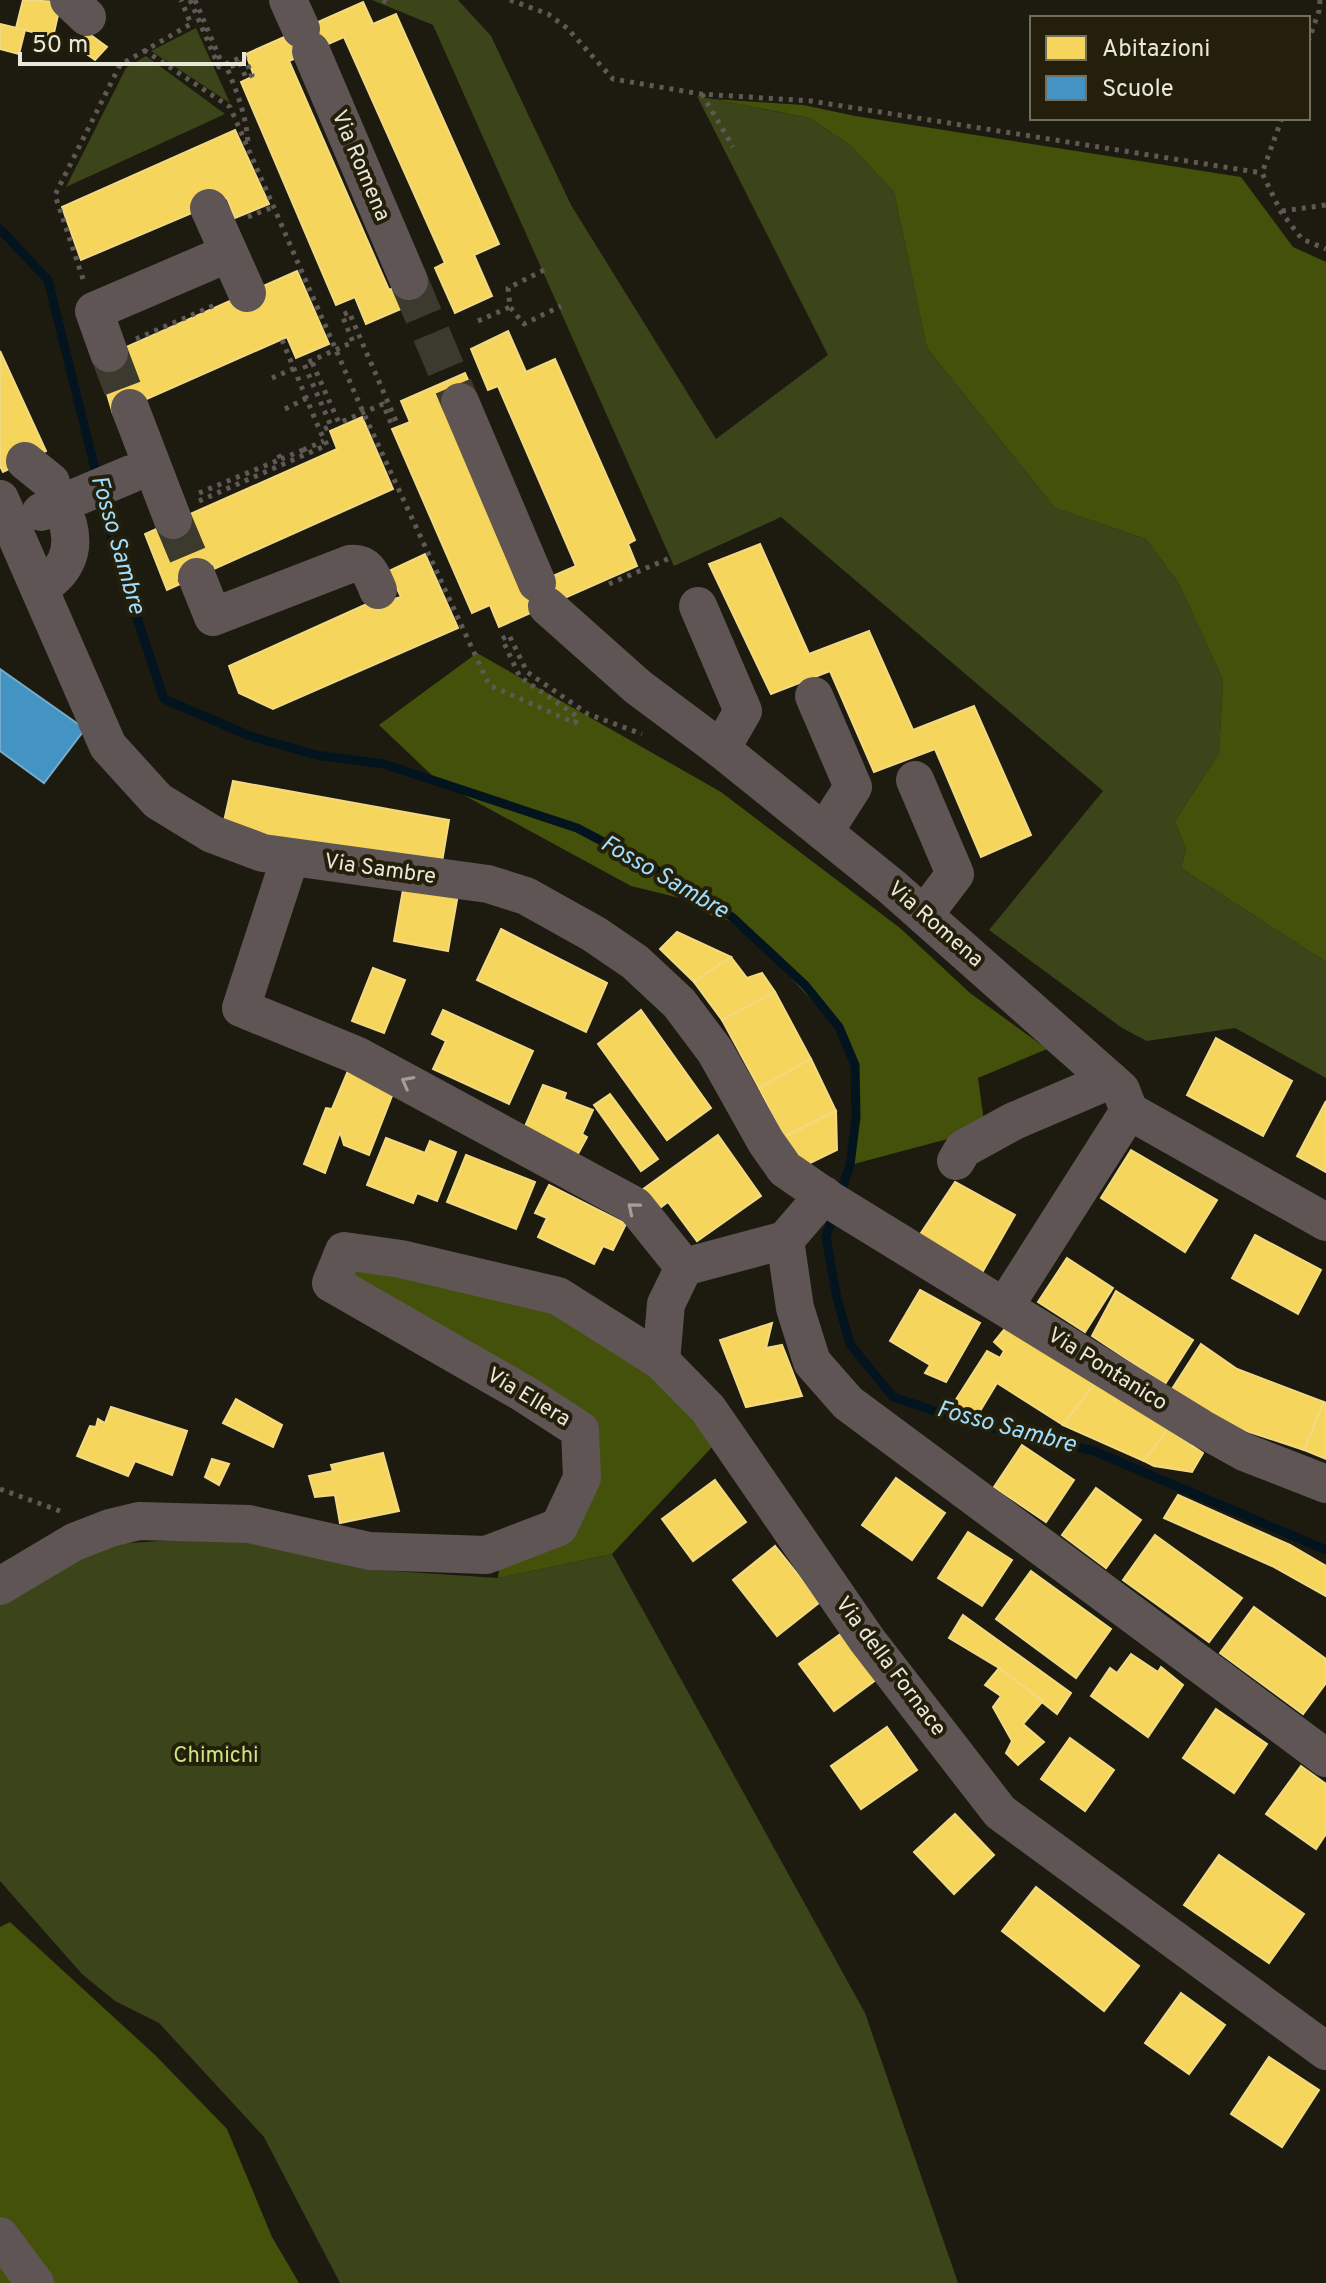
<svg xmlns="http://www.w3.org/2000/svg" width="1326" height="2283" font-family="Overpass,sans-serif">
<rect width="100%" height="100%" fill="#1d1b10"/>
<!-- green -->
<g fill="#3b4519">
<polygon points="372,0 458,0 491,36 571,205 716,439 828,355 697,96 810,118 851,146 894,192 927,348 1055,508 1146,539 1179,584 1223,680 1219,753 1175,821 1186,849 1181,868 1326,962 1326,1078 1235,1028 1147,1041 1122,1028 989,930 1103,791 781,517 674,566 433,25"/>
<polygon points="196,28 230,103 151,51"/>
<polygon points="146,56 225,114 66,187 126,68"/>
<polygon points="234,1536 362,1569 498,1578 612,1554 865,2013 958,2283 340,2283 264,2137 159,2023 115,2001 82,1974 0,1881 0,1593 101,1545"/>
</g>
<!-- forest -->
<g fill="#44510b">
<polygon points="713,99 803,105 855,116 1241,177 1293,247 1326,262 1326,962 1181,868 1186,849 1175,821 1219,753 1223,680 1179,584 1146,539 1055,508 927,348 894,192 851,146 810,118"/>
<polygon points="477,653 721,792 900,928 970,993 1047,1049 978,1078 985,1129 850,1165 855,1073 842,1033 741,924 712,916 680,898 631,886 438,781 379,725"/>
<polygon points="355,1264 551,1310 655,1377 714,1445 612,1554 498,1578 500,1560 571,1530 596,1444 347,1279"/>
<polygon points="10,1922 155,2055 227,2129 272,2237 299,2283 0,2283 0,1927"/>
</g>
<!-- homes -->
<g fill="#f6d55c" stroke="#f2da82" stroke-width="2">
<polygon points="23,0 61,2 53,37 16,28"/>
<polygon points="363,2 373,24 396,14 499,244 474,255 492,296 455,313 435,268 445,263 344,37 289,61 389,290 419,276 429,297 366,324 355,297 336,305 241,82 254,76 246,54"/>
<polygon points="0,24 25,30 19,54 0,49"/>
<polygon points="88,33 107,47 95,60 77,47"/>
<polygon points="235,130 269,204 235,218 227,198 81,260 62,207"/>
<polygon points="297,271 329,344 296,358 287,337 113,414 97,360"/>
<polygon points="508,331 526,372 555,359 635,540 628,544 637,566 499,627 490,605 472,613 392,429 410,422 401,401 465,373 475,396 521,590 576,566 498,386 488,390 471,349"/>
<polygon points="0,351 46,451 3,472 0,466"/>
<polygon points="362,417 393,489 167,590 145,534 337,449 330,431"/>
<polygon points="760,544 809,654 869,631 913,730 974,706 1031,835 981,857 935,749 874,772 830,671 771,694 709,564"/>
<polygon points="425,554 458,628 273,709 239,693 229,666 391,593 394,599 401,597 389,571"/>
<polygon points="233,781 449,820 442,862 295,847 223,826"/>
<polygon points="404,884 458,894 448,951 394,941"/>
<polygon points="501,929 607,983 586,1032 477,980"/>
<polygon points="677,932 731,957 694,982 660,949"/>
<polygon points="731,957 747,978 762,973 775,992 722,1020 694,982"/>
<polygon points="373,968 405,980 384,1033 352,1021"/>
<polygon points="775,992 811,1059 759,1088 722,1020"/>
<polygon points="443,1010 533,1051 509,1104 433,1069 446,1041 432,1034"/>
<polygon points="641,1010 711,1108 667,1140 598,1044"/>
<polygon points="1216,1038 1292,1081 1263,1136 1187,1095"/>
<polygon points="811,1059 836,1111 784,1137 759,1088"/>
<polygon points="350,1066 397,1083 369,1155 344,1145 340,1132 325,1173 304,1164 326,1108 332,1109"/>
<polygon points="543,1085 566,1093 564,1099 593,1110 582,1134 587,1137 573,1163 520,1138"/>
<polygon points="610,1094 658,1159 641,1171 594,1105"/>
<polygon points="1326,1101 1326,1172 1297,1156"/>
<polygon points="836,1111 837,1150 806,1165 784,1137"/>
<polygon points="718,1135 761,1196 697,1241 668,1202 657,1210 642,1190"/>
<polygon points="386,1138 425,1153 430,1141 456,1152 437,1201 417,1193 413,1203 367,1185"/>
<polygon points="1131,1150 1217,1200 1185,1252 1101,1198"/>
<polygon points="466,1155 535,1182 516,1229 447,1202"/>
<polygon points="955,1182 1015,1215 979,1278 917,1239"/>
<polygon points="549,1185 626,1224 613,1250 603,1246 594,1264 538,1237 547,1218 535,1213"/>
<polygon points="1255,1235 1321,1270 1298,1314 1232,1278"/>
<polygon points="1067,1258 1113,1288 1085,1332 1038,1302"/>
<polygon points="920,1290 980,1323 946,1382 925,1373 930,1365 890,1341"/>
<polygon points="1116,1291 1193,1340 1165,1384 1092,1336"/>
<polygon points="772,1323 766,1348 782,1345 802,1396 746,1407 720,1340"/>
<polygon points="1007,1326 1095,1383 1063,1425 997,1383 977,1416 950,1409 987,1351 1000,1358 1004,1351 994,1342"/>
<polygon points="1201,1344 1237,1369 1324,1402 1304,1450 1219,1422 1172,1389"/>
<polygon points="1095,1383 1168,1429 1144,1461 1063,1425"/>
<polygon points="236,1399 282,1425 273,1447 223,1423"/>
<polygon points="1324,1402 1326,1403 1326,1459 1304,1450"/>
<polygon points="111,1407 187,1431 172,1475 135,1461 128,1476 77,1456 90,1426 96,1427 98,1419 105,1423"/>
<polygon points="1168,1429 1203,1453 1192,1472 1154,1466 1144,1461"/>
<polygon points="1022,1445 1074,1480 1046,1522 994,1487"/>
<polygon points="383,1453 399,1511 340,1523 335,1495 315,1497 309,1476 333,1471 331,1465"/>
<polygon points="212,1459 229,1464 219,1485 205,1477"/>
<polygon points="896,1478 945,1513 912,1560 862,1525"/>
<polygon points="715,1480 746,1522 693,1561 662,1519"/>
<polygon points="1096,1488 1141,1520 1106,1568 1062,1535"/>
<polygon points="1178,1495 1290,1545 1326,1566 1326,1596 1272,1566 1164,1518"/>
<polygon points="968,1532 1012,1560 982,1606 938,1578"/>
<polygon points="1155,1535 1242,1598 1209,1642 1123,1580"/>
<polygon points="775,1546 820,1602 777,1636 733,1580"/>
<polygon points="1031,1571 1111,1629 1076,1678 996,1619"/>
<polygon points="1254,1607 1326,1659 1326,1683 1303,1714 1220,1653"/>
<polygon points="963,1615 1071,1693 1057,1714 999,1668 949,1638"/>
<polygon points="842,1633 877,1679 834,1711 799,1664"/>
<polygon points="1131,1654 1158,1672 1161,1667 1183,1685 1148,1737 1091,1696 1110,1668 1117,1673"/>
<polygon points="999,1668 1043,1701 1023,1724 1044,1742 1018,1765 1006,1753 1012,1741 993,1707 1001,1696 985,1685"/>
<polygon points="1216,1709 1267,1744 1234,1793 1183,1758"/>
<polygon points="887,1727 917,1770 861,1809 831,1766"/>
<polygon points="1070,1738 1114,1770 1085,1811 1041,1779"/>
<polygon points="1301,1766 1326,1784 1326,1834 1316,1849 1266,1814"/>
<polygon points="955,1814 994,1855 954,1894 914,1852"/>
<polygon points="1219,1855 1304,1914 1269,1963 1184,1905"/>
<polygon points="1036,1887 1139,1966 1104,2011 1002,1931"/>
<polygon points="1181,1993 1225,2025 1189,2074 1145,2043"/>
<polygon points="1269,2057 1319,2090 1282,2147 1231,2114"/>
</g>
<!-- schools -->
<polygon fill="#4393c3" stroke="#75acca" stroke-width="2" points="0,669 85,729 44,783 0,751"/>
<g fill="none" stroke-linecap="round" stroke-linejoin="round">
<!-- stream -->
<g stroke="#03141e" stroke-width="9">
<polyline points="0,229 48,280 98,481"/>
<polyline points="101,495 115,552 164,699 250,736 316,755 384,764 577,828 655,869 732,917 805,985 839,1027 855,1065 856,1117 850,1165 840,1194"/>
<polyline points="834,1212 826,1237 837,1298 850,1344 893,1397 971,1423 1094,1451 1326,1550"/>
</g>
<!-- minor-tunnel -->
<g stroke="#3c3a2e" stroke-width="38" stroke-dasharray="38 19" stroke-linecap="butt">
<polyline points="409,281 460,402"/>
<polyline points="109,353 130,408"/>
<polyline points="173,520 197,577"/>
</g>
<!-- path -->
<g stroke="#5f5956" stroke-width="5" stroke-dasharray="4 6" stroke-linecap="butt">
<path d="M 190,0 L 219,67 L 244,56 L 252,75 L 246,78 L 240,63 L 227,68 C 237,92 247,118 248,144"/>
<polyline points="195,0 223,66"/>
<polyline points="383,0 389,3 390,0"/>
<polyline points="510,0 548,14 567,28 613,79 701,94 811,101 1262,173"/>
<polyline points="1308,42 1319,11 1320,0"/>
<polyline points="144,50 230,107 363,412 489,685 575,723 578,717 520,677 502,639 509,635 527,672 588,714 642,734"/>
<polyline points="702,94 733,147"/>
<polyline points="1282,118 1262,173 1281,212 1302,239 1326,249"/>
<polyline points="1282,211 1326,205"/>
<polyline points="248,217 273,207"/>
<polyline points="544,270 508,288 510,307 524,324 561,306"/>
<polyline points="83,279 55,195 120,65 191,24 181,0"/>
<polyline points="478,321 510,307"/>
<polyline points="136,339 215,305"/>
<polyline points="282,340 320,431"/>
<polyline points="272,378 295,368"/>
<polyline points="285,409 307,398"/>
<polyline points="303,450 324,441"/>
<polyline points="281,459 303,450 300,445"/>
<polyline points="199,493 281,459 278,454"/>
<polyline points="199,501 327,445 320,431 331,426 304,364 353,342 342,315 349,312 396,421 391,423 383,404 339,423 311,360"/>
<polyline points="609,584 670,558"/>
<polyline points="0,1489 60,1511"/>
</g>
<!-- minor -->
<g stroke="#5e5554" stroke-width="38">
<polyline points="69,0 87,17"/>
<polyline points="288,0 301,29"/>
<polyline points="311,51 409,281"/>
<polyline points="209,208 247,293"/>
<polyline points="109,353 94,311 229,253"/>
<polyline points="460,402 537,583"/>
<polyline points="130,408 173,520"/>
<polyline points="25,461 51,482"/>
<polyline points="0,499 108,746 158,801 212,834 263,853 488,884 526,896 594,934 635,962 679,1003 715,1051 766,1142 785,1169 830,1200 1201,1428 1244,1452 1326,1484"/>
<path d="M 197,577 L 213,617 L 350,564 C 368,562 372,576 378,590"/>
<path d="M 39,588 C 63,574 76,554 68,524"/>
<polyline points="547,606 638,687 721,749 892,887 1121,1090 1129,1111 1005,1306"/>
<polyline points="698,606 743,711 721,749"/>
<polyline points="814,696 853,787 824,832"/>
<polyline points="915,780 955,874 924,915"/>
<polyline points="290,858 241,1008 356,1055 635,1206 684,1267"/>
<polyline points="1129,1111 1326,1222"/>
<polyline points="956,1161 963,1149 1014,1121 1110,1080"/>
<polyline points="785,1240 795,1308 812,1362 848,1403 1326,1758"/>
<polyline points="661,1361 666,1304 684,1267 785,1240 824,1195"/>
<polyline points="0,1586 74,1542 110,1528 139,1521 249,1524 369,1551 486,1555 559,1527 582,1478 580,1430 523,1393 331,1283 344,1251 401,1259 558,1296 661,1361 708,1409 867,1640 1000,1812 1326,2051"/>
<polyline points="0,2236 35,2283"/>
</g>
<!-- minor-bridge -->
<polyline stroke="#5e5554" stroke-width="38" points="41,512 131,474"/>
</g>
<!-- one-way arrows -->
<defs><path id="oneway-chevron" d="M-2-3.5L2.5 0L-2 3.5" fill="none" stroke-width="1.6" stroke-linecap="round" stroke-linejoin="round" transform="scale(2)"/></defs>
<g stroke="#a49e97">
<use href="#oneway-chevron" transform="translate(407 1082) rotate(-152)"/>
<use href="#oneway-chevron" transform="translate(633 1208) rotate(-140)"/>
</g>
<g text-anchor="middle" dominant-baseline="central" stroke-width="8" stroke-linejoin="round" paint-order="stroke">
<!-- street labels -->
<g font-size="22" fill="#e9e7da" stroke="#231f0a">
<text transform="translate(360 166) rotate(67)">Via Romena</text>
<text transform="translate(380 870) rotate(8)">Via Sambre</text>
<text transform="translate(935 925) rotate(41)">Via Romena</text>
<text transform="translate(1107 1370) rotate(32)">Via Pontanico</text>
<text transform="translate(528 1398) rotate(31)">Via Ellera</text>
<text transform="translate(890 1667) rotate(53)">Via della Fornace</text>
</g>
<!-- park labels -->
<g font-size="22" fill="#cae480" stroke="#231f0a">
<text x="216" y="1756">Chimichi</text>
</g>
<!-- water labels -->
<g font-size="24" font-style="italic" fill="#9fdcfe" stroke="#231f0a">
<text transform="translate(117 545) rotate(74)">Fosso Sambre</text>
<text transform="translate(664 878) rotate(30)">Fosso Sambre</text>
<text transform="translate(1006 1428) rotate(15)">Fosso Sambre</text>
</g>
</g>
<!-- legend -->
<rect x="1030" y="16" width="280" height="104" fill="#231f0a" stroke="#726f5d" stroke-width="2"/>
<rect x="1046" y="36" width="40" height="24" fill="#f6d55c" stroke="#726f5d" stroke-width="2"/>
<text x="1102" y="56" font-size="24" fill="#e9e7da">Abitazioni</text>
<rect x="1046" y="76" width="40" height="24" fill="#4393c3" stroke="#726f5d" stroke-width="2"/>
<text x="1102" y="96" font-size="24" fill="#e9e7da">Scuole</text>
<!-- scale -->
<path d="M20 52v12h224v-12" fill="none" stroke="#e9e7da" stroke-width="4"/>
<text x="32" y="52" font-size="24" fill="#e9e7da" stroke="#231f0a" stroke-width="6" paint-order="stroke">50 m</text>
</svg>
